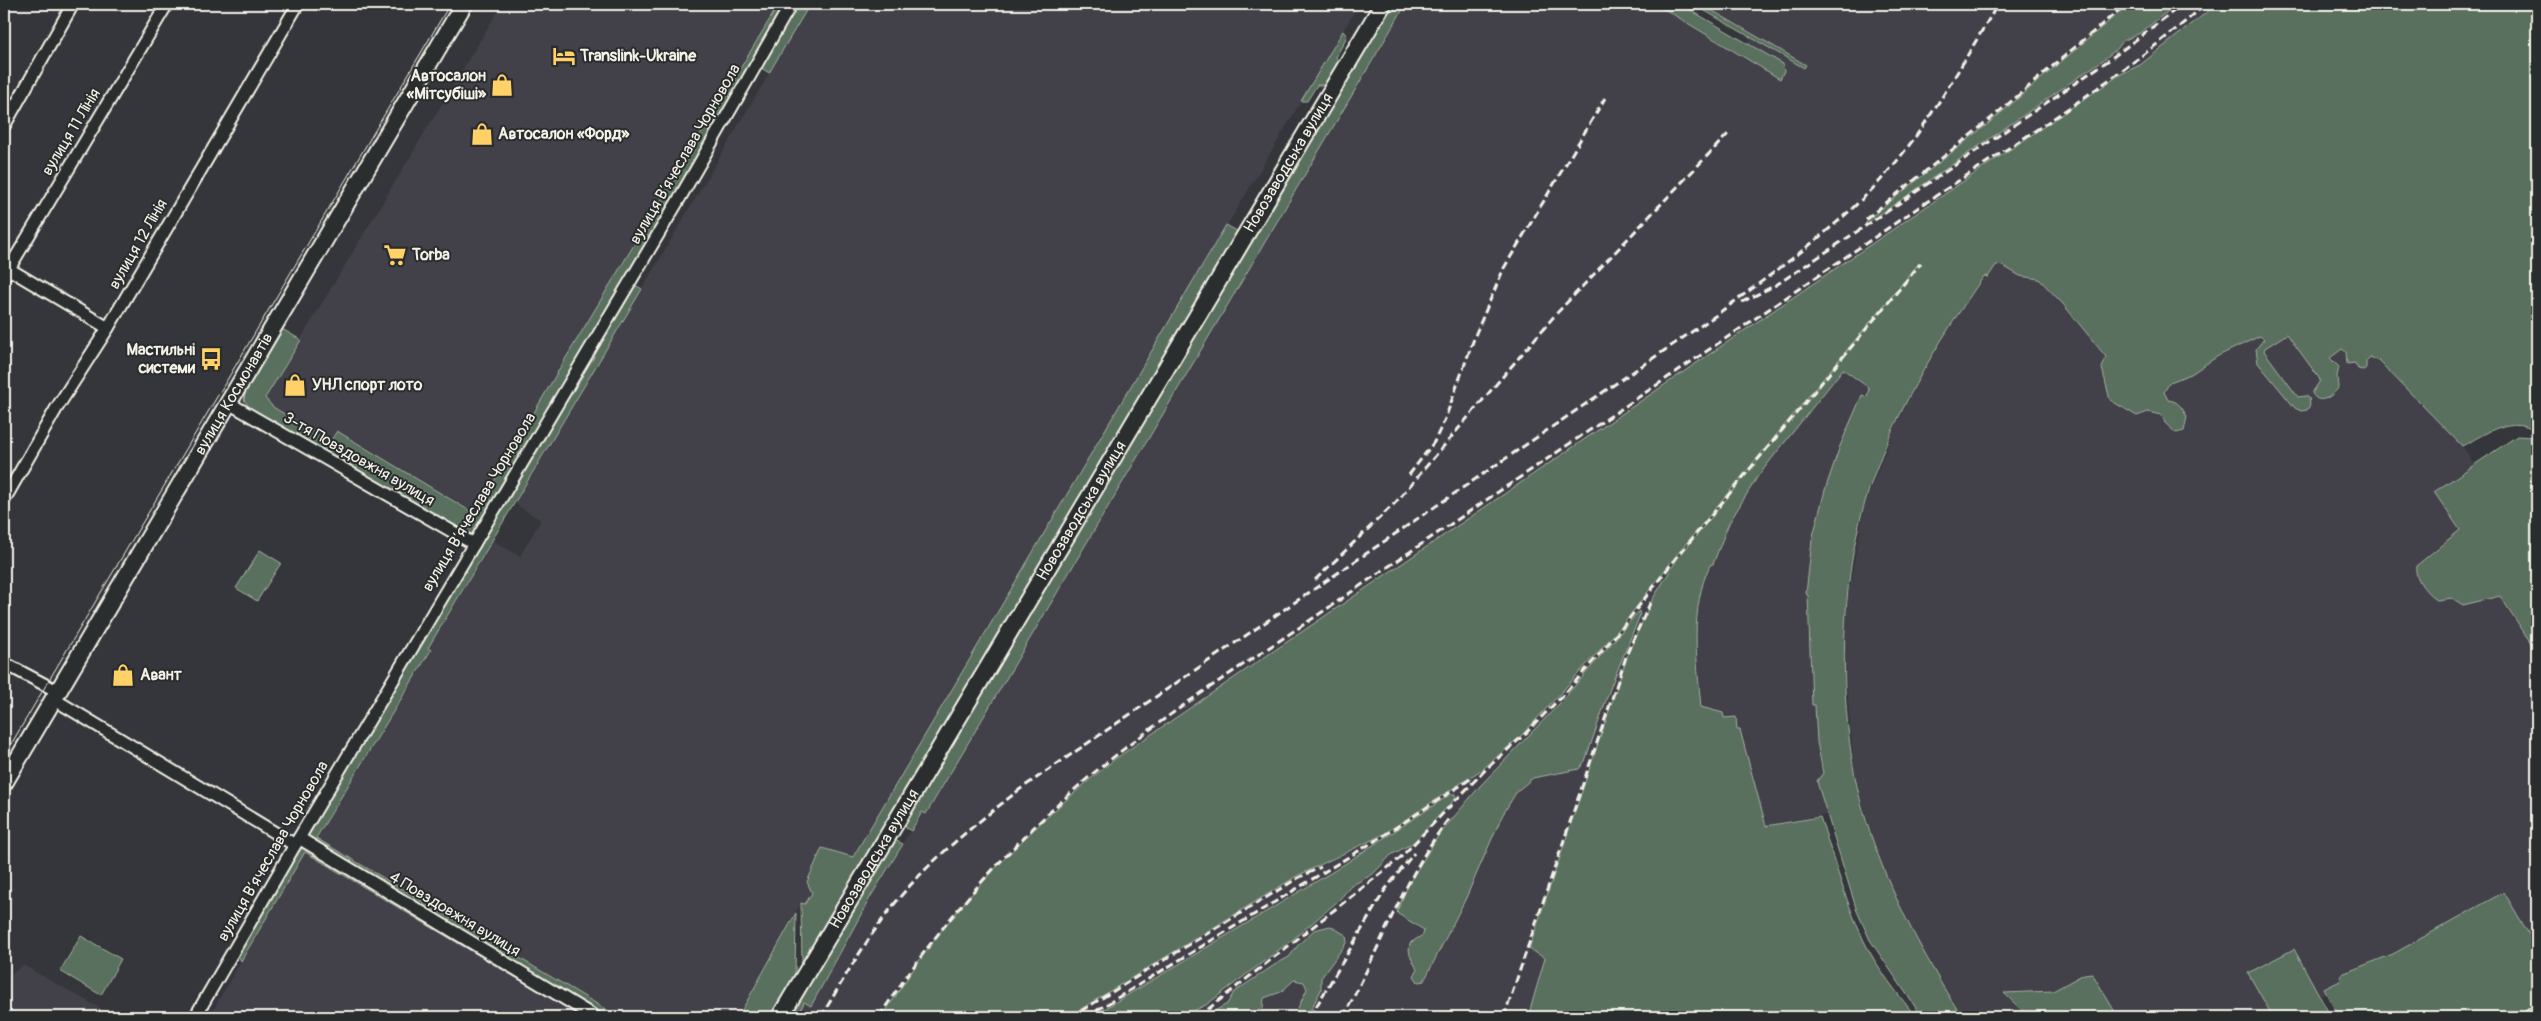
<svg xmlns="http://www.w3.org/2000/svg" width="2541" height="1021" font-family="Pangolin,sans-serif">
<rect width="100%" height="100%" fill="#35363b"/>
<filter id="ink" filterUnits="userSpaceOnUse"><feTurbulence type="fractalNoise" baseFrequency=".02" numOctaves="2"/><feDisplacementMap in="SourceGraphic" scale="10" xChannelSelector="R" yChannelSelector="G"/><feConvolveMatrix kernelMatrix="1 2 1 2 8 2 1 2 1" color-interpolation-filters="sRGB"/></filter>
<g filter="url(#ink)">
<!-- built -->
<g fill="#42414a">
<polygon points="502,4 779,4 561,366 475,514 337,431 331,442 273,407 265,398"/>
<polygon points="810,4 1359,4 946,698 853,858 823,848 812,893 805,905 801,903 742,1010 741,1017 619,1017 316,838 431,650 428,648 493,541 520,556 541,520 515,504"/>
<polygon points="1406,4 1656,4 1742,55 1753,34 1701,4 2217,4 2190,27 894,1017 798,1017 804,1002 811,1005 871,896 922,812 926,814"/>
<polygon points="1997,264 2032,271 2063,304 2138,398 2308,290 2460,442 2537,566 2500,596 2537,652 2537,948 2503,893 2424,940 2282,1017 1963,1017 1942,987 1899,907 1876,849 1855,778 1844,656 1847,599 1865,503 1898,420 1917,380 1964,305 1985,276"/>
<polygon points="1819,353 1869,388 1867,397 1862,395 1840,446 1812,540 1808,608 1812,704 1815,705 1819,760 1834,813 1779,824 1783,1017 1008,1017"/>
<polygon points="304,851 582,1017 209,1017"/>
<polygon points="23,965 105,1011 101,1017 4,1017 4,980"/>
</g>
<!-- green -->
<g fill="#58705d" stroke="#a6b0a2">
<polygon points="779,4 787,4 473,534 463,533 250,408 244,400 246,390 282,329 301,340 265,398 273,407 330,442 337,431 475,514 561,366"/>
<polygon points="793,4 810,4 769,73 760,67"/>
<polygon points="1389,4 1406,4 926,814 922,812 911,831 906,828 904,822"/>
<polygon points="1656,4 1680,4 1783,64 1784,71 1780,79"/>
<polygon points="1693,4 1701,4 1806,65 1804,68"/>
<polygon points="2129,4 2177,4 2140,33 2123,41 2117,49 2103,60 1865,225 1868,219 1989,123"/>
<path d="M 2217,4 L 2535,4 L 2537,8 L 2537,432 C 2512,413 2486,434 2462,446 L 2379,361 L 2370,357 L 2366,361 L 2366,368 L 2363,370 L 2358,369 L 2355,363 L 2347,364 L 2346,352 L 2342,349 L 2330,358 L 2339,367 L 2337,376 L 2338,388 C 2332,397 2318,406 2312,393 L 2320,381 L 2319,378 L 2287,334 L 2265,348 L 2264,351 L 2298,397 L 2306,396 L 2309,398 L 2310,405 L 2307,410 L 2301,411 L 2295,408 L 2258,363 L 2256,349 L 2264,339 L 2260,336 L 2218,356 L 2191,374 L 2170,382 L 2164,392 L 2168,400 C 2179,401 2182,408 2187,417 L 2184,431 L 2176,433 L 2165,423 L 2162,415 L 2148,412 L 2137,416 L 2110,400 L 2102,368 L 2106,357 L 2063,304 L 2039,279 L 2020,276 L 2003,266 L 1996,265 L 1988,277 L 1984,276 C 1935,346 1890,420 1865,502 C 1840,586 1839,691 1855,777 C 1867,836 1893,896 1922,949 C 1935,972 1947,996 1963,1017 L 1922,1017 L 1870,940 L 1857,911 L 1818,785 L 1817,781 L 1823,773 L 1817,742 L 1815,705 L 1812,705 L 1808,595 L 1806,594 L 1812,540 L 1825,490 L 1840,446 L 1862,395 L 1867,397 L 1869,388 L 1843,369 L 1758,476 L 1729,523 L 1713,564 L 1710,565 C 1689,609 1697,661 1701,707 L 1723,713 L 1724,718 L 1736,717 L 1737,730 L 1740,730 L 1766,826 L 1820,817 C 1834,858 1845,901 1864,941 C 1877,968 1897,993 1916,1017 L 1528,1017 L 1545,958 L 1529,949 L 1629,651 L 1652,600 L 1678,558 L 1920,262 L 1675,557 L 1621,627 L 1522,735 L 1484,768 L 1382,835 L 1297,876 L 1068,1017 L 882,1017 C 900,989 919,959 940,932 C 991,867 1051,810 1115,759 L 2121,74 L 2140,65 Z"/>
<polygon points="1343,31 1347,36 1336,57 1340,64 1326,85 1317,85 1307,101 1301,101"/>
<polygon points="1226,225 1237,231 1238,235 802,962 801,903 805,904 812,893 807,882 822,848 853,857"/>
<polygon points="637,286 642,289 428,648 431,650 316,838 619,1017 600,1017 306,839 306,831 633,287"/>
<path d="M 2517,436 L 2533,437 L 2537,441 L 2537,652 L 2500,596 L 2463,605 L 2452,598 L 2437,600 C 2427,594 2414,578 2416,566 L 2460,530 L 2434,492 Z"/>
<polygon points="260,550 281,563 257,601 236,588"/>
<path d="M 1639,611 L 1640,615 L 1611,686 L 1585,761 L 1579,769 L 1533,778 L 1517,791 L 1502,816 L 1465,900 L 1424,981 L 1418,982 L 1414,976 L 1417,970 C 1413,959 1407,956 1410,943 L 1423,935 L 1424,930 L 1398,914 L 1397,911 L 1409,883 L 1438,836 L 1480,786 L 1562,701 Z"/>
<polygon points="1451,794 1455,794 1456,798 1413,843 1391,855 1373,874 1351,886 1338,901 1292,940 1206,1005 1193,1011 1186,1017 1091,1017 1337,869"/>
<polygon points="897,841 903,844 871,896 811,1006 804,1002 798,1017 789,1017 893,842"/>
<polygon points="302,845 587,1017 582,1017 305,852 241,961 237,953"/>
<polygon points="2504,892 2537,948 2537,1004 2514,1017 2339,1017 2324,989 2340,981 2342,974 2393,954"/>
<polygon points="796,913 795,978 772,1017 741,1017 742,1010"/>
<polygon points="1330,926 1346,935 1347,942 1321,978 1321,990 1307,1017 1300,1017 1297,1010 1307,989 1304,982 1294,980 1281,992 1264,998 1263,1008 1248,1017 1204,1017 1227,1004 1234,992 1276,964 1289,957 1299,944 1314,930"/>
<polygon points="81,936 121,959 101,995 60,971"/>
<polygon points="2294,949 2331,1017 2273,1017 2248,973"/>
<polygon points="2092,973 2118,1017 2029,1017 2004,993 2053,991 2084,974"/>
</g>
<g fill="none" stroke-linecap="round" stroke-linejoin="round">
<defs>
<g id="street">
<polyline points="4,126 73,4"/>
<polyline points="4,266 108,328"/>
<polyline points="4,277 167,4"/>
<polyline points="227,402 474,544"/>
<polyline points="4,500 56,409 108,328 298,4"/>
<polyline points="4,663 57,691"/>
<polyline points="52,698 295,845"/>
<polyline points="299,838 595,1017"/>
<polyline points="195,1017 299,838 678,201 791,4"/>
</g>
<g id="secondary">
<path id="s1" d="M 4,783 L 464,4"/>
<path id="s2" d="M 780,1017 L 1383,4"/>
<polyline points="2533,1017 2537,1015"/>
</g>
</defs>
<!-- street casing -->
<use href="#street" stroke="#f4f1e8" stroke-width="15"/>
<!-- secondary casing -->
<use href="#secondary" stroke="#f4f1e8" stroke-width="20"/>
<!-- street -->
<use href="#street" stroke="#2a2d2e" stroke-width="11"/>
<!-- secondary -->
<use href="#secondary" stroke="#2a2d2e" stroke-width="16"/>
<!-- tram -->
<polyline stroke="#f4f1e8" stroke-width="1" points="4,756 450,4"/>
<!-- rail -->
<g stroke="#f4f1e8" stroke-width="3" stroke-dasharray="8 4" stroke-linecap="butt">
<polyline points="1866,219 1988,121 2126,4"/>
<polyline points="1742,302 1776,285 1885,213 2109,60 2183,4"/>
<polyline points="1409,475 1434,442 1445,419 1476,333 1504,268 1605,98"/>
<polyline points="1315,580 1396,502 1556,314 1728,134"/>
<path d="M 821,1017 C 850,968 880,915 921,874 C 951,843 986,816 1019,790 L 1715,316 C 1763,280 1814,245 1858,203 C 1918,147 1956,73 1998,4"/>
<path d="M 879,1017 C 938,926 1006,848 1089,777 C 1169,710 1259,656 1344,597 C 1532,468 1722,342 1910,213 C 2010,146 2115,83 2206,4"/>
<polyline points="1071,1017 1298,878 1321,867"/>
<polyline points="1086,1017 1383,836 1472,778"/>
<polyline points="1198,1017 1399,859 1486,769 1524,735 1568,690 1622,628 1676,558 1921,263"/>
<polyline points="1310,1017 1385,890 1414,853"/>
<path d="M 1343,1017 C 1380,950 1403,878 1450,817"/>
<polyline points="1504,1017 1628,651 1652,599"/>
</g>
</g>
</g>
<!-- icons -->
<defs>
<symbol id="hotel-bare" viewBox="-9 -9 18 18"><path d="M-6-4.5h1.5V1H6V5H4.5V3h-9V5H-6ZM-4 0a1.8 1.8 0 1 1 3.6 0ZM.5 0V-2.5h3Q6-2.5 6 0Z" fill="#ffd166" stroke="#2a2d2e" stroke-width="2.5" paint-order="stroke"/></symbol>
<symbol id="shop-bare" viewBox="-9 -9 18 18"><path d="M-5-2.5h2.3a2.7 3.5 0 0 1 5.4 0H5L5.5 6h-11ZM-1.5-2.5h3a1.5 2.3 0 0 0-3 0Z" fill="#ffd166" stroke="#2a2d2e" stroke-width="2.5" paint-order="stroke"/></symbol>
<symbol id="supermarket-bare" viewBox="-9 -9 18 18"><path d="M-6-5.5h2.5l.6 2H6L4.5 2H-2.5L-4.4-4H-6ZM-1.5 3.2a1.3 1.3 0 1 0 .1 0ZM3 3.2a1.3 1.3 0 1 0 .1 0Z" fill="#ffd166" stroke="#2a2d2e" stroke-width="2.5" paint-order="stroke"/></symbol>
<symbol id="bus-bare" viewBox="-9 -9 18 18"><path d="M-5-6H5V4H4V6H2V4H-2V6H-4V4H-5ZM-3.5-4V0h7V-4ZM-3.5 1.2v1.5H-2V1.2ZM2 1.2v1.5H3.5V1.2Z" fill="#ffd166" stroke="#2a2d2e" stroke-width="2.5" paint-order="stroke"/></symbol>
</defs>
<g fill-rule="evenodd">
<use href="#hotel-bare" x="548" y="40" width="32" height="32"/>
<use href="#shop-bare" x="486" y="69" width="32" height="32"/>
<use href="#shop-bare" x="466" y="118" width="32" height="32"/>
<use href="#supermarket-bare" x="379" y="239" width="32" height="32"/>
<use href="#bus-bare" x="195" y="343" width="32" height="32"/>
<use href="#shop-bare" x="279" y="369" width="32" height="32"/>
<use href="#shop-bare" x="107" y="659" width="32" height="32"/>
</g>
<g text-anchor="middle" dominant-baseline="central" stroke-width="4" stroke-linejoin="round" paint-order="stroke">
<!-- poi labels -->
<g font-size="16" font-weight="bold" fill="#f4f1e8" stroke="#2a2d2e" text-anchor="start">
<text x="580" y="56">Translink-Ukraine</text>
<text x="486" y="76" text-anchor="end">Автосалон<tspan x="486" dy="18">«Мітсубіші»</tspan></text>
<text x="498" y="134">Автосалон «Форд»</text>
<text x="412" y="255">Torba</text>
<text x="195" y="350" text-anchor="end">Мастильні<tspan x="195" dy="18">системи</tspan></text>
<text x="312" y="385">УНЛ спорт лото</text>
<text x="140" y="675">Авант</text>
</g>
<!-- street labels -->
<g font-size="16" fill="#f4f1e8" stroke="#2a2d2e">
<text transform="translate(71 132) rotate(-59)">вулиця 11 Лінія</text>
<text transform="translate(685 154) rotate(-60)">вулиця Вʼячеслава Чорновола</text>
<text stroke="none"><textPath href="#s2" startOffset="994">Новозаводська вулиця</textPath></text>
<text transform="translate(138 244) rotate(-60)">вулиця 12 Лінія</text>
<text stroke="none"><textPath href="#s1" startOffset="452">вулиця Космонавтів</textPath></text>
<text transform="translate(359 459) rotate(30)">3-тя Повздовжня вулиця</text>
<text transform="translate(479 502) rotate(-59)">вулиця Вʼячеслава Чорновола</text>
<text stroke="none"><textPath href="#s2" startOffset="589">Новозаводська вулиця</textPath></text>
<text transform="translate(273 851) rotate(-60)">вулиця Вʼячеслава Чорновола</text>
<text stroke="none"><textPath href="#s2" startOffset="184">Новозаводська вулиця</textPath></text>
<text transform="translate(455 914) rotate(31)">4 Повздовжня вулиця</text>
</g>
</g>
<!-- margin -->
<rect width="2541" height="1021" fill="none" stroke="#2a2d2e" stroke-width="20"/>
<rect x="10" y="10" width="2521" height="1001" fill="none" stroke="#f4f1e8" stroke-width="2" filter="url(#ink)"/>
</svg>
